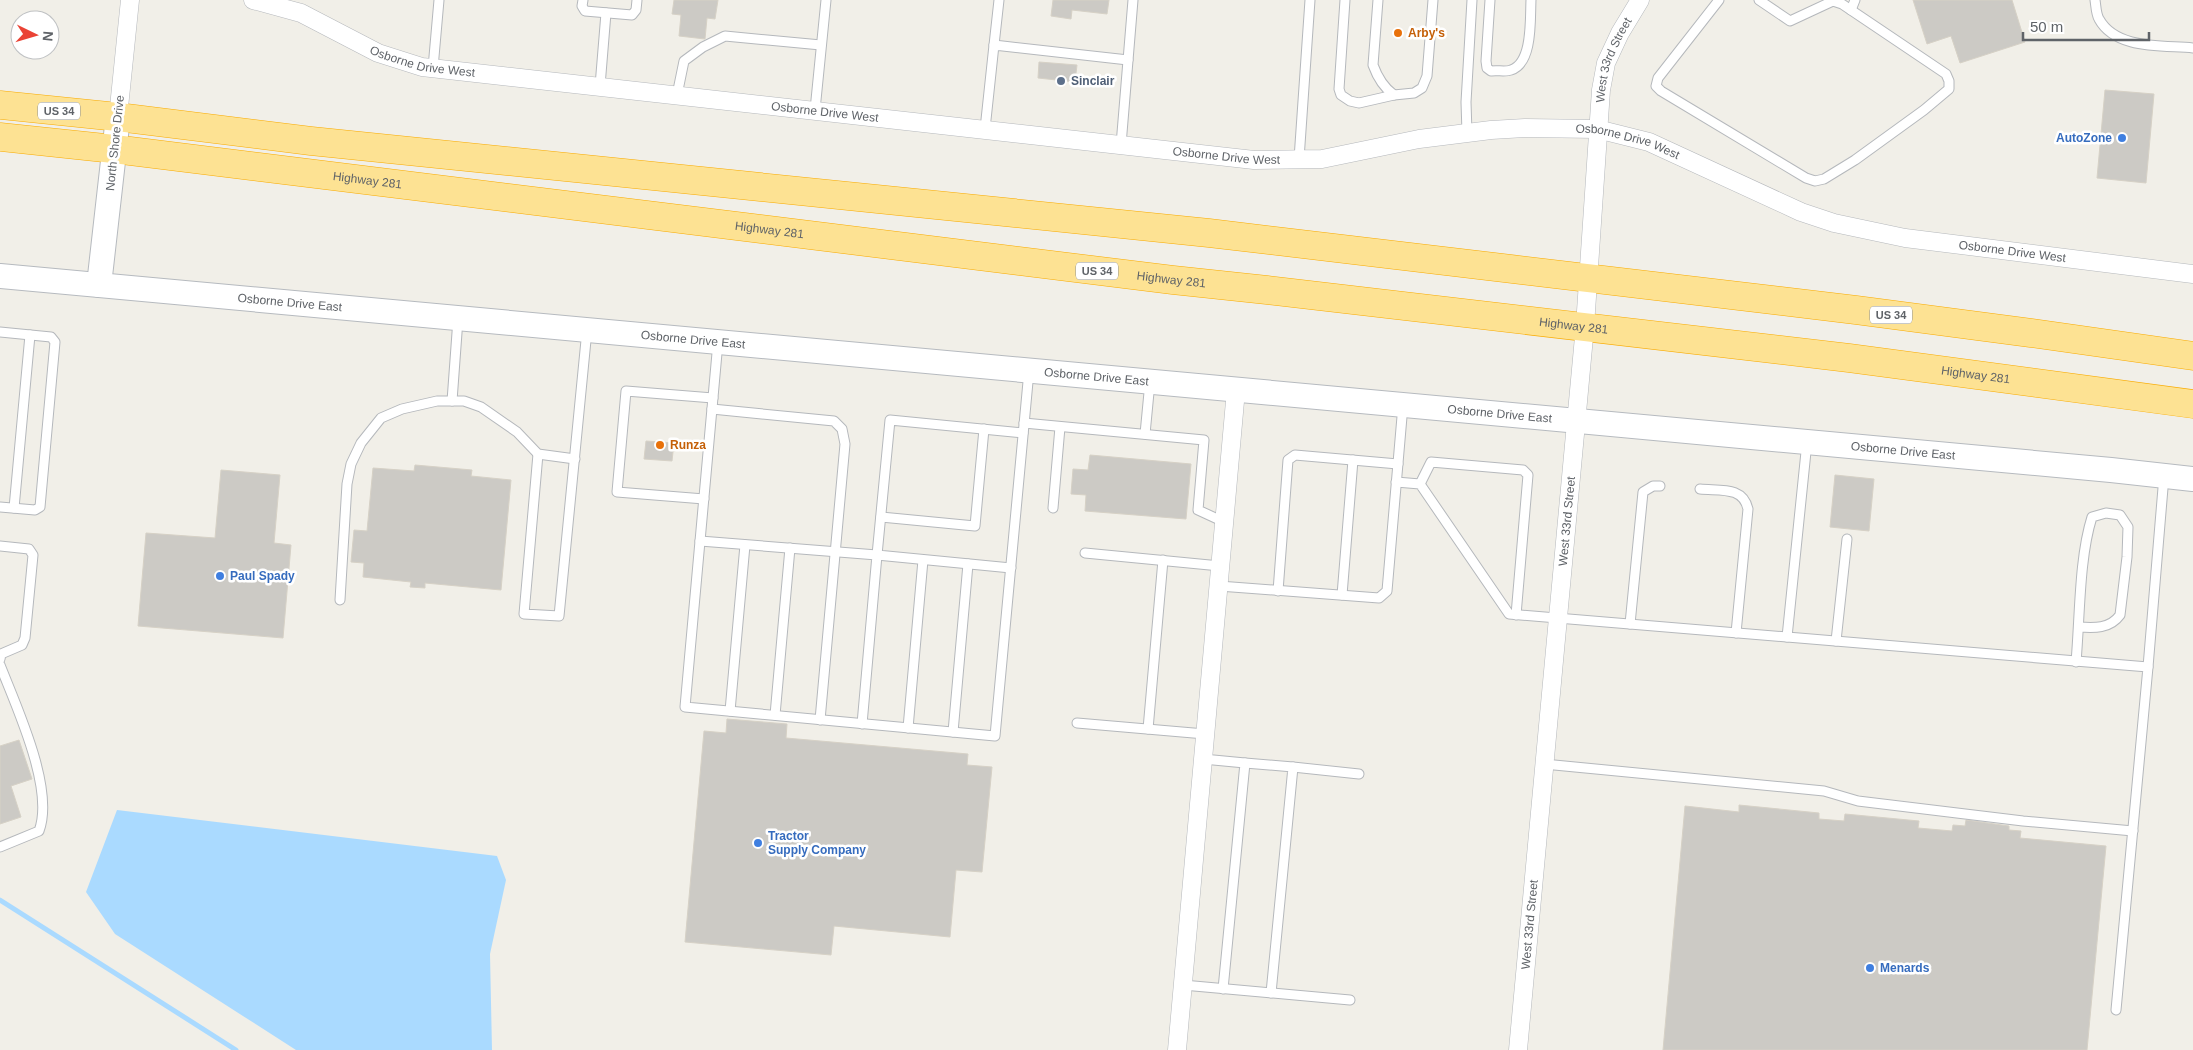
<svg xmlns="http://www.w3.org/2000/svg" width="2193" height="1050" font-family="Arial,sans-serif">
<rect width="100%" height="100%" fill="#f1efe8"/>
<!-- water -->
<polygon fill="#aadaff" points="117,810 497,856 506,880 490,954 492,1050 296,1050 115,934 86,892"/>
<g fill="none" stroke-linecap="round" stroke-linejoin="round">
<!-- stream -->
<polyline stroke="#aadaff" stroke-width="5" points="0,900 236,1050"/>
</g>
<!-- building -->
<g fill="#cccac5" stroke="#d6d1c6">
<polygon points="674,0 718,0 715,19 707,18 705,39 679,36 681,15 672,14"/>
<polygon points="1053,0 1109,0 1107,14 1072,10 1071,19 1051,16"/>
<polygon points="1913,0 2012,0 2025,42 1960,63 1951,36 1927,44"/>
<polygon points="1039,62 1077,65 1075,82 1038,78"/>
<polygon points="2105,90 2154,94 2146,183 2097,178"/>
<polygon points="646,441 674,443 672,461 644,459"/>
<polygon points="1090,455 1191,464 1186,519 1085,511 1086,495 1071,494 1073,469 1088,470"/>
<polygon points="415,465 472,470 471,476 511,480 501,590 425,583 425,588 410,587 411,582 363,577 364,563 351,562 354,530 367,531 373,468 414,471"/>
<polygon points="221,470 280,475 274,543 291,545 283,638 138,626 146,533 215,538"/>
<polygon points="1835,475 1874,479 1869,531 1830,527"/>
<polygon points="727,719 787,724 786,738 968,754 967,765 992,767 982,872 956,870 950,937 834,926 831,955 685,942 704,731 726,733"/>
<polygon points="19,740 32,779 11,786 21,817 0,824 0,746"/>
<polygon points="1739,805 1819,813 1819,819 1844,821 1845,814 1919,821 1918,828 1952,831 1953,825 1965,826 1966,820 2009,826 2009,830 2021,831 2020,838 2106,846 2087,1050 1663,1050 1685,806 1739,812"/>
</g>
<g fill="none" stroke-linecap="round" stroke-linejoin="round">
<defs>
<g id="lane">
<polyline points="583,0 582,6 585,11 632,15 636,10 637,0"/>
<polyline points="1345,0 1339,89 1341,95 1350,101 1359,103 1394,95 1414,93 1422,88 1427,76 1433,0"/>
<path d="M 1378,0 L 1373,65 C 1377,76 1384,88 1394,95"/>
<path d="M 1490,0 L 1486,61 L 1487,68 L 1491,71 C 1497,70 1506,72 1511,70 C 1533,63 1530,19 1531,0"/>
<polyline points="1719,0 1658,78 1656,86 1661,91 1806,178 1815,181 1824,179 1855,160 1924,110 1949,89 1949,81 1946,74 1842,4 1833,1 1790,21 1759,0"/>
<path d="M 2095,0 C 2096,6 2096,14 2099,19 C 2116,50 2163,45 2193,48"/>
<polyline points="1851,10 1855,0"/>
<polyline points="994,45 999,0"/>
<polyline points="433,68 439,0"/>
<polyline points="600,86 606,13"/>
<polyline points="677,95 684,61 703,47 725,36 821,45"/>
<polyline points="815,110 826,0"/>
<polyline points="985,129 994,45 1128,60"/>
<polyline points="1467,133 1466,102 1472,0"/>
<polyline points="1121,145 1133,0"/>
<polyline points="1299,159 1310,0"/>
<polyline points="0,332 51,337 55,342 40,507 35,510 0,507"/>
<polyline points="718,342 685,707 995,736 1029,371"/>
<polyline points="452,401 458,319"/>
<polyline points="712,409 834,421 842,429 845,444 820,720"/>
<polyline points="1024,423 1204,440 1198,510 1224,522"/>
<polyline points="1145,434 1150,382"/>
<polyline points="1807,442 1787,637 2148,667 2116,1010"/>
<polyline points="538,454 524,614 559,616 587,330"/>
<polyline points="1396,482 1420,484 1509,614 1787,637"/>
<polyline points="1420,484 1431,462 1523,470 1528,475 1516,615"/>
<path d="M 1700,489 C 1720,491 1743,486 1748,509 L 1736,633"/>
<polyline points="704,499 617,492 626,391 713,398"/>
<polyline points="14,508 30,335"/>
<polyline points="1053,508 1060,427"/>
<polyline points="881,517 975,526 984,429"/>
<polyline points="700,541 877,555 862,724"/>
<polyline points="0,546 29,549 33,555 25,638 22,645 1,654 0,659"/>
<polyline points="1085,553 1220,566"/>
<polyline points="1011,568 877,555 890,420 1023,433"/>
<polyline points="1219,586 1379,598 1387,591 1403,405"/>
<polyline points="1278,591 1288,460 1295,455 1398,464"/>
<polyline points="1342,595 1353,460"/>
<polyline points="340,600 347,484 351,464 361,443 381,418 402,409 437,401 464,401 481,407 517,432 538,454 575,459"/>
<polyline points="1630,624 1643,492 1653,486 1660,486"/>
<polyline points="1836,641 1847,539"/>
<path d="M 2076,662 C 2080,617 2079,558 2092,517 L 2106,513 L 2120,515 L 2128,527 L 2127,557 L 2120,615 C 2110,629 2094,628 2079,627"/>
<path d="M 0,665 C 16,706 55,789 39,831 L 0,847"/>
<polyline points="2148,667 2164,476"/>
<polyline points="730,711 745,545"/>
<polyline points="775,715 790,548"/>
<polyline points="1077,723 1205,734"/>
<polyline points="908,728 923,560"/>
<polyline points="1148,729 1163,560"/>
<polyline points="953,732 968,564"/>
<polyline points="1203,759 1245,763 1223,989"/>
<polyline points="1245,763 1293,767 1271,993"/>
<polyline points="1544,764 1824,791 1858,801 2023,821 2133,831"/>
<polyline points="1293,767 1359,774"/>
<polyline points="1183,985 1350,1000"/>
</g>
<g id="street">
<path id="s1" d="M 253,0 L 301,13 L 378,53 L 422,67 L 1254,160 L 1322,159 L 1419,139 L 1491,130 L 1525,128 L 1597,129 L 1649,142 L 1801,212 L 1834,223 L 1905,238 L 2193,274"/>
<polyline points="118,117 130,0"/>
<polyline points="1177,1050 1236,390"/>
<path id="s2" d="M 1518,1050 L 1585,326 L 1601,90 L 1606,63 L 1620,33 L 1640,0"/>
</g>
<g id="secondary">
<path id="s3" d="M 0,276 L 2111,470 L 2193,479"/>
<polyline points="99,285 118,117"/>
</g>
<g id="highway">
<polyline points="0,105 118,117 311,141 1209,233 1856,310 2031,333 2193,356"/>
<path id="s4" d="M 0,137 L 114,149 L 1173,280 L 1267,290 L 1849,358 L 2193,404"/>
</g>
</defs>
<!-- lane casing -->
<use href="#lane" stroke="#b5b8bc" stroke-width="11"/>
<!-- street casing -->
<use href="#street" stroke="#b5b8bc" stroke-width="19"/>
<!-- secondary casing -->
<use href="#secondary" stroke="#b6babf" stroke-width="26"/>
<!-- highway casing -->
<use href="#highway" stroke="#f9ab00" stroke-width="29"/>
<!-- lane -->
<use href="#lane" stroke="#fff" stroke-width="9"/>
<!-- street -->
<use href="#street" stroke="#fff" stroke-width="18"/>
<!-- secondary -->
<use href="#secondary" stroke="#fff" stroke-width="24"/>
<!-- highway -->
<use href="#highway" stroke="#fde293" stroke-width="28"/>
</g>
<!-- markers -->
<g fill="#e8710a" stroke="#fff" stroke-width="2">
<circle cx="1398" cy="33" r="5"/>
<circle cx="660" cy="445" r="5"/>
</g>
<circle fill="#5c6f8a" stroke="#fff" stroke-width="2" cx="1061" cy="81" r="5"/>
<g fill="#3f7fe0" stroke="#fff" stroke-width="2">
<circle cx="2122" cy="138" r="5"/>
<circle cx="220" cy="576" r="5"/>
<circle cx="758" cy="843" r="5"/>
<circle cx="1870" cy="968" r="5"/>
</g>
<g text-anchor="middle" dominant-baseline="central" stroke-width="5" stroke-linejoin="round" paint-order="stroke">
<!-- shield labels -->
<g fill="#fff" stroke="#8f9295" stroke-width="1">
<rect x="38" y="102.5" width="42" height="17" rx="4"/>
<rect x="1076" y="262.5" width="42" height="17" rx="4"/>
<rect x="1870" y="306.5" width="42" height="17" rx="4"/>
</g>
<g font-size="11" font-weight="bold" fill="#5f6368">
<text x="59" y="111">US 34</text>
<text x="1097" y="271">US 34</text>
<text x="1891" y="315">US 34</text>
</g>
<!-- food labels -->
<g font-size="12" font-weight="bold" fill="#c56008" stroke="#fff" text-anchor="start">
<text x="1408" y="33">Arby's</text>
<text x="670" y="445">Runza</text>
</g>
<!-- street labels -->
<g font-size="12" fill="#5f6368" stroke="#fff">
<text stroke="none"><textPath href="#s1" startOffset="182">Osborne Drive West</textPath></text>
<text stroke="none"><textPath href="#s2" startOffset="996">West 33rd Street</textPath></text>
<text stroke="none"><textPath href="#s1" startOffset="588">Osborne Drive West</textPath></text>
<text transform="translate(115 143) rotate(-84)">North Shore Drive</text>
<text stroke="none"><textPath href="#s1" startOffset="1398">Osborne Drive West</textPath></text>
<text stroke="none"><textPath href="#s1" startOffset="992">Osborne Drive West</textPath></text>
<text stroke="none"><textPath href="#s4" startOffset="370">Highway 281</textPath></text>
<text stroke="none"><textPath href="#s4" startOffset="775">Highway 281</textPath></text>
<text stroke="none"><textPath href="#s1" startOffset="1802">Osborne Drive West</textPath></text>
<text stroke="none"><textPath href="#s4" startOffset="1180">Highway 281</textPath></text>
<text stroke="none"><textPath href="#s3" startOffset="291">Osborne Drive East</textPath></text>
<text stroke="none"><textPath href="#s4" startOffset="1585">Highway 281</textPath></text>
<text stroke="none"><textPath href="#s3" startOffset="696">Osborne Drive East</textPath></text>
<text stroke="none"><textPath href="#s4" startOffset="1990">Highway 281</textPath></text>
<text stroke="none"><textPath href="#s3" startOffset="1101">Osborne Drive East</textPath></text>
<text stroke="none"><textPath href="#s3" startOffset="1506">Osborne Drive East</textPath></text>
<text stroke="none"><textPath href="#s3" startOffset="1911">Osborne Drive East</textPath></text>
<text stroke="none"><textPath href="#s2" startOffset="531">West 33rd Street</textPath></text>
<text stroke="none"><textPath href="#s2" startOffset="126">West 33rd Street</textPath></text>
</g>
<!-- service labels -->
<g font-size="12" font-weight="bold" fill="#4e5e75" stroke="#fff" text-anchor="start">
<text x="1071" y="81">Sinclair</text>
</g>
<!-- shop labels -->
<g font-size="12" font-weight="bold" fill="#366cbe" stroke="#fff" text-anchor="start">
<text x="2112" y="138" text-anchor="end">AutoZone</text>
<text x="230" y="576">Paul Spady</text>
<text x="768" y="836">Tractor<tspan x="768" dy="14">Supply Company</tspan></text>
<text x="1880" y="968">Menards</text>
</g>
</g>
<!-- north arrow -->
<g transform="translate(35 35) rotate(95)"><circle r="24" fill="#ffffff" stroke="#bfc1c3"/>
<path d="M0-4L9 19L0 12L-9 19Z" fill="#ea4335"/>
<text y="-8" font-size="14" font-weight="bold" text-anchor="middle" fill="#5f6368">N</text>
</g>
<!-- scale -->
<path d="M2023 32v8h126v-8" fill="none" stroke="#5f6368" stroke-width="2.5"/>
<text x="2030" y="32" font-size="15" fill="#5f6368" stroke="#ffffff" stroke-width="4" paint-order="stroke">50 m</text>
</svg>
